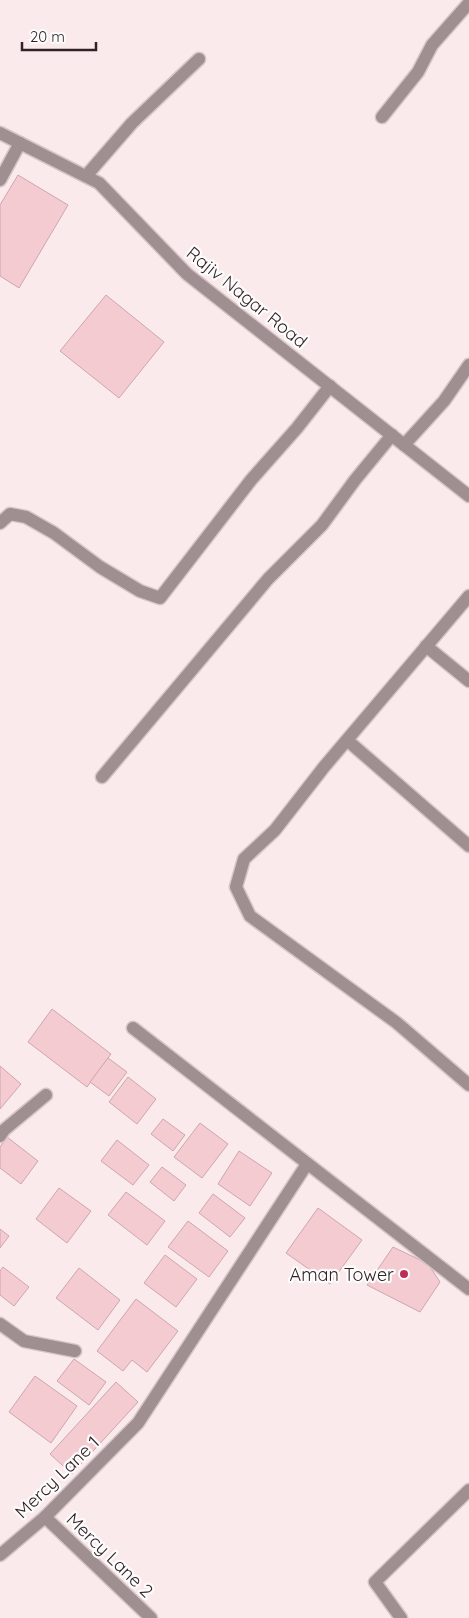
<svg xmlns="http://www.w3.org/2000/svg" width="469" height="1618" font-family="Quicksand,sans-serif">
<rect width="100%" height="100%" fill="#fbeaec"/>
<!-- building -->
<g fill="#f4cbd1" stroke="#cea6ad">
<polygon points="18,175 68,205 19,288 0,276 0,205"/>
<polygon points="106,295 164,342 119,398 60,351"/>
<polygon points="52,1009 111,1054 87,1087 28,1042"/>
<polygon points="108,1058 127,1072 109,1096 90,1082"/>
<polygon points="0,1066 21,1084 0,1109"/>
<polygon points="128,1077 156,1099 137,1124 109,1102"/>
<polygon points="163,1119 185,1135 173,1151 151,1134"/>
<polygon points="200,1123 228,1144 202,1178 174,1157"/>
<polygon points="7,1137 38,1161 21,1184 0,1168 0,1147"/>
<polygon points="117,1140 149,1165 133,1185 101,1161"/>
<polygon points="239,1151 272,1173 250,1206 218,1184"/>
<polygon points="162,1167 186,1185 174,1201 150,1182"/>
<polygon points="59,1188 91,1211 67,1243 36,1219"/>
<polygon points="126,1192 165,1221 147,1245 108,1215"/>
<polygon points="213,1194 245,1218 230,1237 199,1213"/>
<polygon points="318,1208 362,1240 330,1284 286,1253"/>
<polygon points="188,1221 228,1251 209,1277 168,1247"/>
<polygon points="0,1229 9,1236 0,1248"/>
<polygon points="393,1247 418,1259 430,1267 440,1282 420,1312 367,1285"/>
<polygon points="165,1255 197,1279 176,1307 144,1283"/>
<polygon points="3,1267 29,1287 14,1306 0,1295 0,1271"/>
<polygon points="79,1268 120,1300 98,1330 56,1298"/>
<polygon points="136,1299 178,1331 147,1372 132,1360 123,1371 97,1351"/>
<polygon points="74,1359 106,1382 89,1405 57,1381"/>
<polygon points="35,1376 77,1406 51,1443 9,1412"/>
<polygon points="116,1382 138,1402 72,1474 50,1454"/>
</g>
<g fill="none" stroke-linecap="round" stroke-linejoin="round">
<defs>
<polyline id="lane" points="0,180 20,143"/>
<g id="street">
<polyline points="382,117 418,72 432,45 469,3"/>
<polyline points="0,133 99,183 187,274 469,496"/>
<polyline points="86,176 132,123 199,59"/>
<polyline points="404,445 444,401 469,365"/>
<polyline points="0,523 10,514 26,517 54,533 100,567 140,591 160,598 251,480 297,428 330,386"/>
<polyline points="469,596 324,767 275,830 244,859 236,887 250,916 397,1023 469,1085"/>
<polyline points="426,646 469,681"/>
<polyline points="347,740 469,846"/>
<polyline points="102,777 268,579 322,525 355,480 392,435"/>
<polyline points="133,1028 469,1289"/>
<polyline points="0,1136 4,1130 46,1095"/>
<polyline points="0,1324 24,1341 75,1351"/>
<polyline points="45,1517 151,1618"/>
<polyline points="0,1555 45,1517 138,1423 307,1164"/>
<polyline points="401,1618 375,1582 469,1490"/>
</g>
</defs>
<!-- lane casing -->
<use href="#lane" stroke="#d7c6c8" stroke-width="15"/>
<!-- street casing -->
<use href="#street" stroke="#d7c6c8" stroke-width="15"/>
<!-- lane -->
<use href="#lane" stroke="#a08f91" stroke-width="12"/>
<!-- street -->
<use href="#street" stroke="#a08f91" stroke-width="12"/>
</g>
<!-- markers -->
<circle fill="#bb2c5a" stroke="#fcfcfc" stroke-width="2" cx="404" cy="1274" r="5"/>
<g text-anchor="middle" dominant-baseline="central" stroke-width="4.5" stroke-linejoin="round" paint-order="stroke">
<!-- street labels -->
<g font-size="18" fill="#322225" stroke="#fcfcfc">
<text transform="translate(247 297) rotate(39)">Rajiv Nagar Road</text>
<text transform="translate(57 1477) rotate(-44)">Mercy Lane 1</text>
<text transform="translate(110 1555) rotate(44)">Mercy Lane 2</text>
</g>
<!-- poi labels -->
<g font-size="18" fill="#322225" stroke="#fcfcfc" text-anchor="end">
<text x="394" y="1274">Aman Tower</text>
</g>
</g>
<!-- scale -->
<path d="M22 42v8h74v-8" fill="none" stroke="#322225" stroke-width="2.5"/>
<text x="30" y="42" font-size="15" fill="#322225" stroke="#fcfcfc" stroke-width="4" paint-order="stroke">20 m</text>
</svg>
